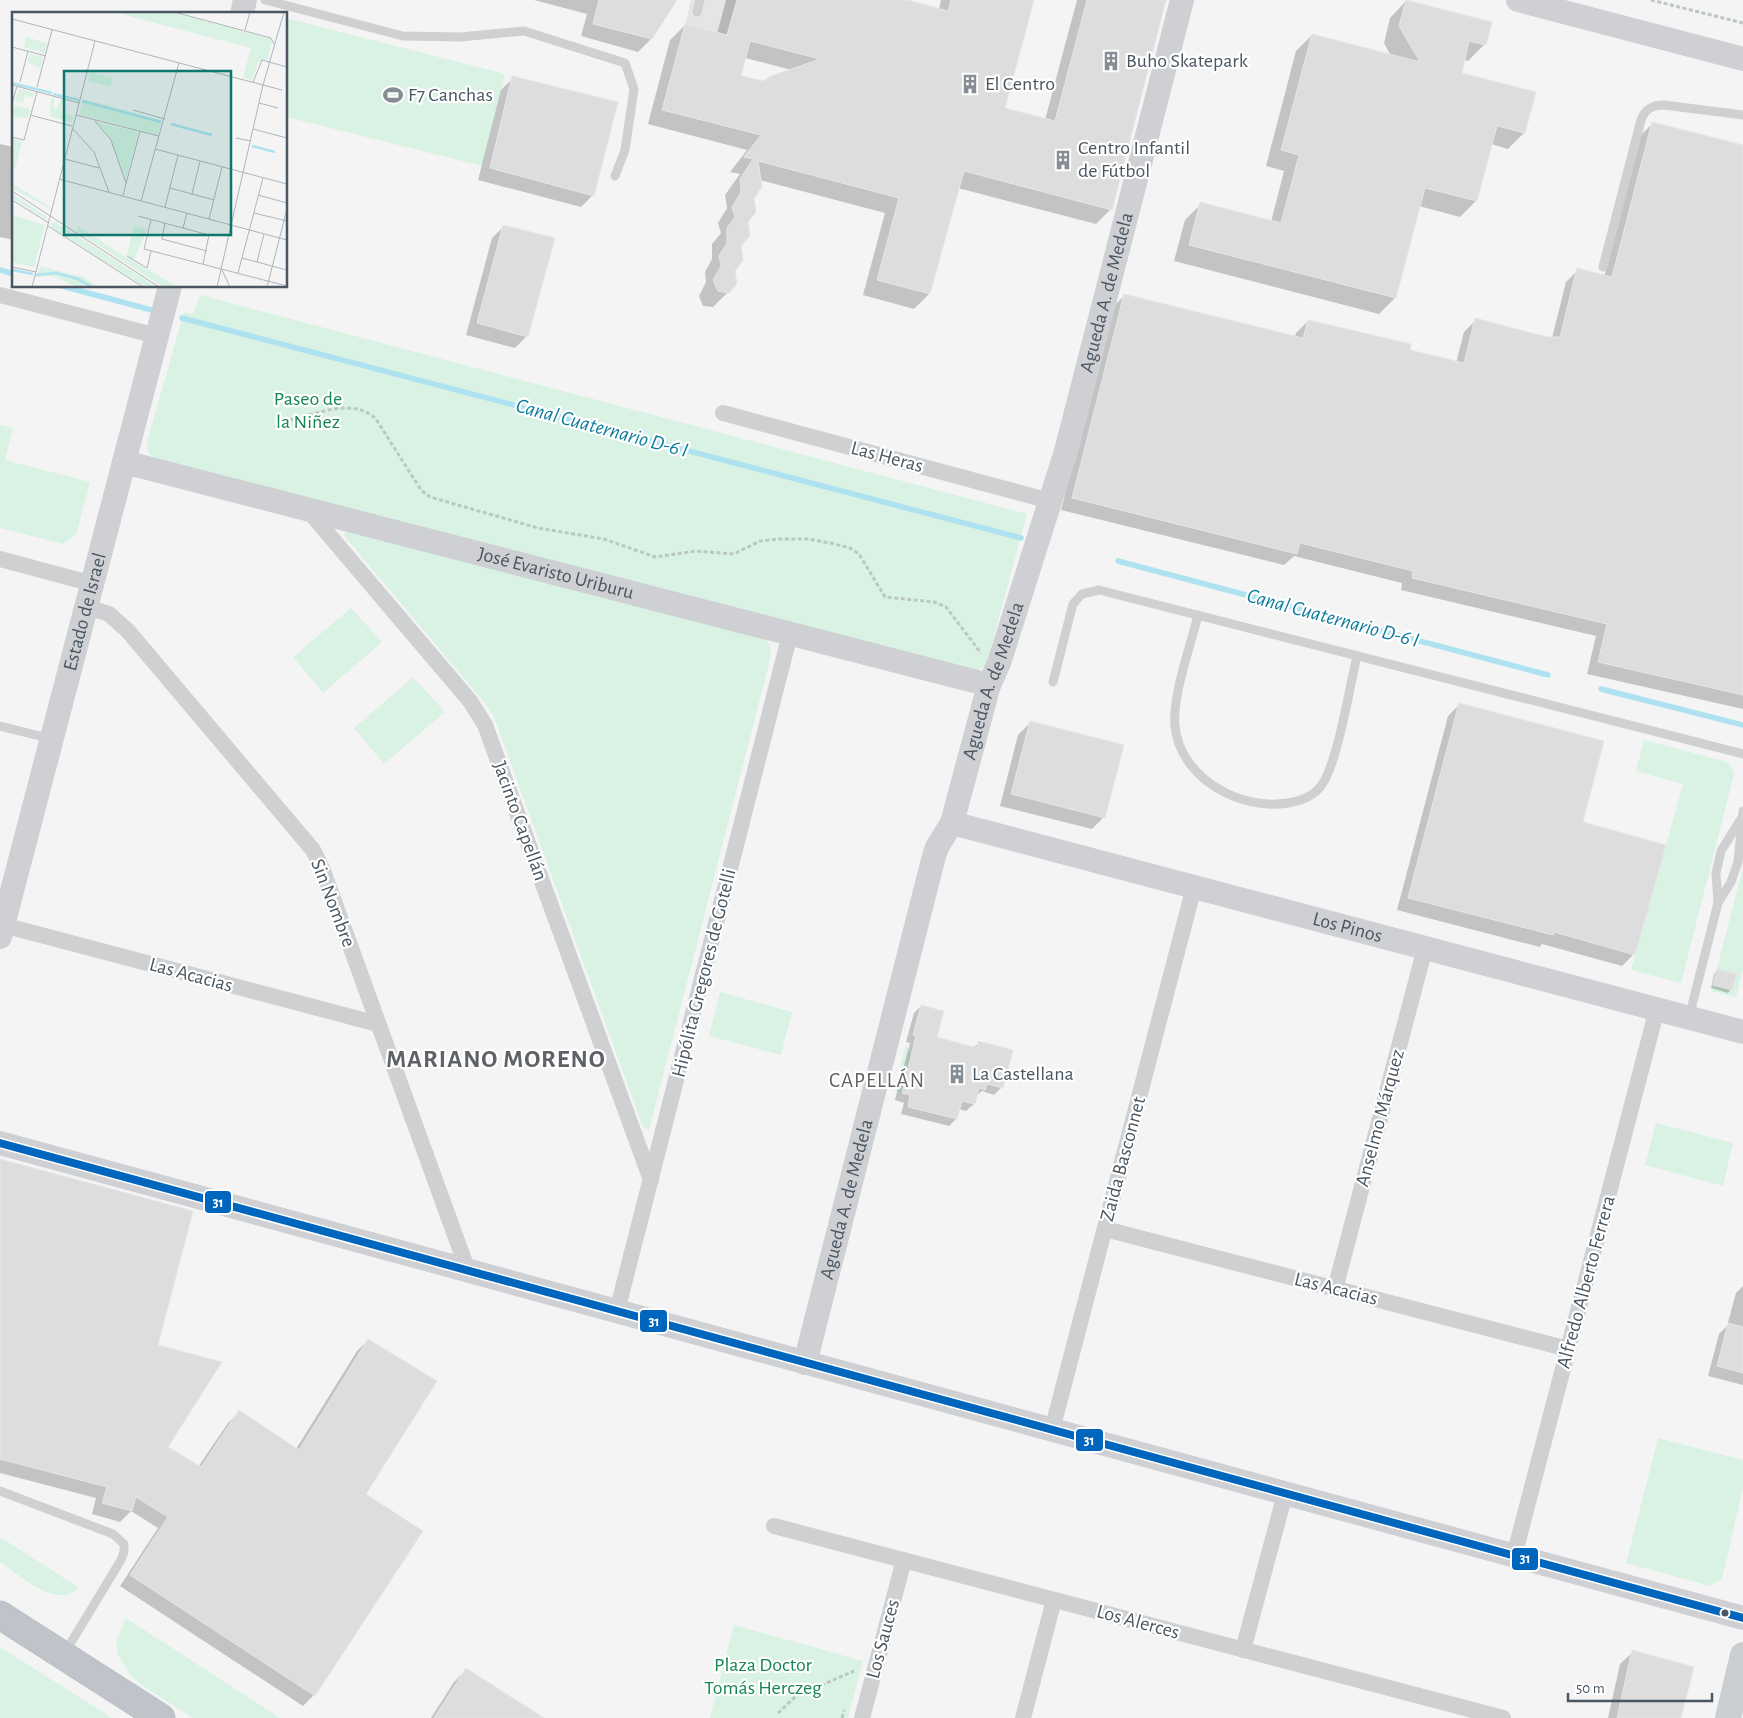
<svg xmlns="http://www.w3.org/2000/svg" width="1743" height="1718" font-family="'Alegreya Sans',sans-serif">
<rect width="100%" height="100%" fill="#f4f4f4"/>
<!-- education -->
<polygon fill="#e6e5e6" points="691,0 737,0 727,35 685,24"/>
<!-- green -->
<g fill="#d9f2e3">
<polygon points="286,18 505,74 482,166 286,117"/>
<polygon points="200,295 1027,514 986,666 977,671 154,458 147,451 147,442 184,312 193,314"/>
<polygon points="0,425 13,428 5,460 90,482 76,535 63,544 0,528"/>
<polygon points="347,531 765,639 770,645 771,656 649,1130 643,1127 494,717 483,701 346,538 344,534"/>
<polygon points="351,608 382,642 323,693 293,657"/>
<polygon points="413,677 445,712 384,764 354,728"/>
<polygon points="1644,740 1724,761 1731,766 1734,774 1681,983 1631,970 1683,784 1636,771"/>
<polygon points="1743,868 1743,970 1736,997 1711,991"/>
<polygon points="720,992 792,1012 781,1055 709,1036"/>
<polygon points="906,1044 911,1055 902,1093 894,1091"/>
<polygon points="1656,1123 1733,1143 1723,1186 1645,1165"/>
<polygon points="1658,1438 1743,1460 1743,1488 1722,1579 1710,1586 1626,1563"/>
<path d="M 0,1537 L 78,1587 C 60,1612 18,1574 0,1562 Z"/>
<polygon points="126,1618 280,1718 193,1718 146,1688 131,1676 118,1655 116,1640"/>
<polygon points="734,1625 863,1661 848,1718 710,1718"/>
<polygon points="0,1647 112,1718 0,1718"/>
</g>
<!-- shadow -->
<g fill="#0003" fill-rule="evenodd">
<polygon points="534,0 675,0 651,39 638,52 581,36 587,14"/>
<path d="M 726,0 L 905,0 L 939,9 L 941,0 L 1032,0 L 1004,109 L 1045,120 L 1077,0 L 1165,0 L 1111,209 L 1096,224 L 958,188 L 929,294 L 914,309 L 863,295 L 885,213 L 760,180 L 753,197 L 728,292 L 713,307 L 703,306 L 699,296 L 706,282 L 705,272 L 712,259 L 712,244 L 721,233 L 718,223 L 727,208 L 725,195 L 740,174 L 730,172 L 747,150 L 648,124 L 670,40 L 685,25 L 717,34 ZM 745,58 L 792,70 L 764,82 L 740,76 Z"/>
<polygon points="1406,1 1490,23 1484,45 1468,61 1464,60 1460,74 1534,93 1524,133 1508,149 1491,144 1476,201 1460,217 1419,206 1395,298 1379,314 1174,261 1185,220 1201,204 1271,222 1284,171 1266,166 1296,51 1312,35 1391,56 1384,43 1390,18"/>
<polygon points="513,78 593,195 581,207 478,180 501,90"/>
<polygon points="1652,124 1743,147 1743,709 1587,674 1596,636 1401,590 1402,583 1294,556 1284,565 1061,510 1113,307 1125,295 1295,337 1296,333 1308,321 1408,351 1456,363 1464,332 1476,320 1552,338 1566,282 1578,270 1604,277 1640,136"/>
<polygon points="0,144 14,147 14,240 0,237"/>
<polygon points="504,226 527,336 515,348 466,335 492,238"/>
<polygon points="1460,704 1581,823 1634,954 1622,966 1542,944 1540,947 1397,910 1448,716"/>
<polygon points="1030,723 1104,817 1092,829 1000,806 1018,735"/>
<polygon points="1718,970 1731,989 1728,993 1711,988 1714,974"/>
<polygon points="921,1006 936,1038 973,1048 979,1043 1002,1087 994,1095 982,1091 976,1096 974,1104 966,1111 959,1109 956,1119 949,1126 901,1114 904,1103 895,1100 910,1043 906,1042 914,1013"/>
<polygon points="0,1160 156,1346 167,1447 198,1467 228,1423 239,1412 296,1449 357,1351 368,1340 365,1494 314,1695 303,1706 120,1586 158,1528 131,1511 120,1522 92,1514 96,1498 0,1473"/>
<polygon points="1743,1286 1743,1385 1708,1376 1719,1334 1727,1326 1736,1293"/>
<polygon points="1633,1652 1680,1718 1608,1718 1620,1664"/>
<polygon points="466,1670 542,1718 431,1718 454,1682"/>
</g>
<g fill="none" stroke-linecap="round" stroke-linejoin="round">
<!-- stream -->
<g stroke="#aee2f0" stroke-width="5.5">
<polyline points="0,270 14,274"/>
<polyline points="62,286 159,312"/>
<polyline points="182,318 1021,538"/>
<polyline points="1118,561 1548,675"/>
<polyline points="1601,689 1743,725"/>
</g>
</g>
<!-- building -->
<g fill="#ddddde" stroke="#e5e6e7" fill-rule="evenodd">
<polygon points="599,0 677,0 652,39 593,24"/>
<path d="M 737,0 L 908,0 L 948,11 L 951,0 L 1034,0 L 1005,108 L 1055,121 L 1087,0 L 1166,0 L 1112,210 L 964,171 L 930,294 L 877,280 L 899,198 L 758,161 L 762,187 L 754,198 L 756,212 L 748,222 L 750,236 L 741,246 L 743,260 L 735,271 L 737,284 L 729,293 L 718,291 L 713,280 L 721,266 L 719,256 L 727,243 L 727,228 L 735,217 L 732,207 L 741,192 L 740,179 L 753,159 L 744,157 L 761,135 L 662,110 L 685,24 L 727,35 ZM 750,41 L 820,59 L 771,76 L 763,81 L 741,76 Z"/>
<polygon points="1406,0 1492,22 1486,45 1469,41 1462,73 1536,92 1525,133 1497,126 1477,201 1425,188 1396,298 1189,245 1200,202 1281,223 1299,155 1281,150 1312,34 1420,62 1399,26"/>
<polygon points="512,76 618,102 594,196 490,168"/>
<polygon points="1652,122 1743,145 1743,695 1598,662 1607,624 1412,578 1413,571 1300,543 1297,554 1072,498 1124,294 1303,338 1308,320 1411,344 1410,350 1464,363 1475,318 1547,337 1560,337 1577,268 1612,277"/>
<polygon points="503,225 555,238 528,337 477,323"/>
<polygon points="1459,703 1604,741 1583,822 1666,845 1635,955 1554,932 1553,935 1408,898"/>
<polygon points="1030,721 1124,745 1105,818 1011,794"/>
<polygon points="1717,969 1737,974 1732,990 1713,985"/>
<polygon points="921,1005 944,1011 937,1037 977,1048 978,1041 1013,1050 1003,1088 987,1084 985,1090 979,1088 975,1104 962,1101 957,1119 908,1107 910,1095 902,1093 916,1036 913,1035"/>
<polygon points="0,1159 193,1211 158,1345 222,1362 168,1447 201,1467 239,1410 299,1450 368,1339 437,1381 366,1494 423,1531 315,1696 130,1575 168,1517 136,1497 132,1511 102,1503 107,1487 0,1459"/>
<polygon points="1728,1323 1743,1327 1743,1373 1717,1366"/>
<polygon points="1632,1650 1694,1667 1681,1718 1617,1718"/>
<polygon points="466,1668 544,1718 434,1718"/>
</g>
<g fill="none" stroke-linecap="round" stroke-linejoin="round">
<defs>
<polyline id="highway" points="0,1615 161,1718"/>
</defs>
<!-- highway casing -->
<use href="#highway" stroke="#b9bec3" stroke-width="29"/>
<!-- path -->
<g stroke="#bcc7c4" stroke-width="3" stroke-dasharray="4 2.5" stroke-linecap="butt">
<polyline points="1651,0 1743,23"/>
<path d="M 290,420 C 316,414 353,397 376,419 L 421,490 L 430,497 L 538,528 L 604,539 L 655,557 L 696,551 L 734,554 L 760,541 L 779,539 L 808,539 L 831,543 L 850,548 L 859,554 L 885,597 L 934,602 L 946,607 L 981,653"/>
<polyline points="778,1713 796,1696 854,1671"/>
<polyline points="842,1718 844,1710"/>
</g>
<!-- lane -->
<g stroke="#ced0d2" stroke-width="9">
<polyline points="265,0 403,36 460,37 524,31 625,63 634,89 625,150 615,176"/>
<polyline points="697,12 700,0"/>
<path d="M 1603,267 L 1641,120 C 1645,109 1652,105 1664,105 L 1743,115"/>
<path d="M 1198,615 C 1191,645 1172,696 1175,726 C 1180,778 1240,811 1288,803 C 1300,801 1313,797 1321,786 C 1337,766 1350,685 1357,656"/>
<polyline points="1053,682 1073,604 1082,594 1099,590 1743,754"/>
<polyline points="0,726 52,739"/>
<polyline points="1718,903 1731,882 1738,862 1743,811"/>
<polyline points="1689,1017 1718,903 1716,873 1721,851 1741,819"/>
<polyline points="0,1491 113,1534 124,1544 124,1552 121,1560 64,1654"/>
</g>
<!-- street -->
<g stroke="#ced0d2" stroke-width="16">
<polyline points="0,295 157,336"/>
<polyline points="723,413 1050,501"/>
<polyline points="307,509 470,701 485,725 651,1180"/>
<polyline points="0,559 93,584"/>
<polyline points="87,607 109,614 128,631 313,850 322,868 468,1271"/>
<polyline points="3,925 378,1024"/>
<polyline points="1105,1229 1568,1349"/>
<polyline points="1335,1289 1425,948"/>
<polyline points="617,1311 790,634"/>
<polyline points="1052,1430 1194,887"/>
<polyline points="774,1526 1503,1718"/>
<polyline points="1514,1556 1657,1009"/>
<polyline points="1243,1650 1285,1494"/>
<polyline points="862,1718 904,1560"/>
<polyline points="1023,1718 1054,1600"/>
</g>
<!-- secondary -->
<g stroke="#ced0d4" stroke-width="24">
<polyline points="1518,0 1743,59"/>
<polyline points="242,14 245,0"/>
<path id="s1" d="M 124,462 L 989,685"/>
<path id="s2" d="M 952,823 L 1743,1032"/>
<path id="s3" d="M 0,937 L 170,286"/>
<polyline points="0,1143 1743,1618"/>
<path id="s4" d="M 805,1363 L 933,860 L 937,847 L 952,823 L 989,685 L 999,663 L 1066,451 L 1182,0"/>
</g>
<!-- primary -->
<polyline stroke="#caced1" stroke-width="26" points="1728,1718 1743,1655"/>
<!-- highway -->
<use href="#highway" stroke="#bec4c9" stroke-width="28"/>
<defs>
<polyline id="bus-1" points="0,1143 1743,1618"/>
</defs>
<!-- bus-1 casing -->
<use href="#bus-1" stroke="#fff" stroke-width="11"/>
<!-- bus-1 -->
<use href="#bus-1" stroke="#0065bd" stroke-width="8"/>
</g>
<!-- icons -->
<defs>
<symbol id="building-bare" viewBox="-9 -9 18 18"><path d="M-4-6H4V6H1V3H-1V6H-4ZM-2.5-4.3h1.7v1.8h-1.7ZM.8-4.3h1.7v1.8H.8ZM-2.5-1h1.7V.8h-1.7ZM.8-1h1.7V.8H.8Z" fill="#868d94" stroke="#fff" stroke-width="2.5" paint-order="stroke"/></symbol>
<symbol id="stadium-bare" viewBox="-9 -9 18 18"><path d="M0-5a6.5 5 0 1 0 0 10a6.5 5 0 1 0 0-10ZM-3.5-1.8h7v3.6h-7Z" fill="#868d94" stroke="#fff" stroke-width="2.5" paint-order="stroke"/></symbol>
</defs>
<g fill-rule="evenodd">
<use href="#building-bare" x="1097" y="47" width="28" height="28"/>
<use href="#building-bare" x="956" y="70" width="28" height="28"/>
<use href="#stadium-bare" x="379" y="81" width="28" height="28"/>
<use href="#building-bare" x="1049" y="146" width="28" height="28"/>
<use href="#building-bare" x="943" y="1060" width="28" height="28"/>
</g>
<!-- markers -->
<circle fill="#4a5661" stroke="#fff" stroke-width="2" cx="1725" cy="1613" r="4.5"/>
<g text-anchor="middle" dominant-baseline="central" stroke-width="4.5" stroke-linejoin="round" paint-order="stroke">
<!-- poi labels -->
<g font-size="20" fill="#4a5661" stroke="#fff" text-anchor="start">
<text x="1126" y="61">Buho Skatepark</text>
<text x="985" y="84">El Centro</text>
<text x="408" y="95">F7 Canchas</text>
<text x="1078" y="148">Centro Infantil<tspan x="1078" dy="23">de Fútbol</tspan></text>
<text x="972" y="1074">La Castellana</text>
</g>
<!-- street labels -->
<g font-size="20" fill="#4a5661" stroke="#fff">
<text stroke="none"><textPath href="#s4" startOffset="1114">Agueda A. de Medela</textPath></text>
<text transform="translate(887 457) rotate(15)">Las Heras</text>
<text stroke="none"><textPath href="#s1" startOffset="446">José Evaristo Uriburu</textPath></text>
<text stroke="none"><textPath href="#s3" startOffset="336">Estado de Israel</textPath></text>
<text stroke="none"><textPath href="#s4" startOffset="709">Agueda A. de Medela</textPath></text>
<text transform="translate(520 821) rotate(70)">Jacinto Capellán</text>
<text transform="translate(333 903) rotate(69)">Sin Nombre</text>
<text stroke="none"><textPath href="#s2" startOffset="409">Los Pinos</textPath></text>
<text transform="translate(704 973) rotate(-76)">Hipólita Gregores de Gotelli</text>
<text transform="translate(191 975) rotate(15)">Las Acacias</text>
<text transform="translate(1380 1118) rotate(-75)">Anselmo Márquez</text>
<text transform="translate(1123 1159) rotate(-75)">Zaida Basconnet</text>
<text stroke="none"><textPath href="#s4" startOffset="169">Agueda A. de Medela</textPath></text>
<text transform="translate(1586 1282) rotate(-75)">Alfredo Alberto Ferrera</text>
<text transform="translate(1336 1289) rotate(14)">Las Acacias</text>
<text transform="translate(1138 1622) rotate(15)">Los Alerces</text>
<text transform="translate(883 1639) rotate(-75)">Los Sauces</text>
</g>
<!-- park labels -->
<g font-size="20" fill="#17864f" stroke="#fff">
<text x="308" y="399">Paseo de<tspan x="308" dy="23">la Niñez</tspan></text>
<text x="763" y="1665">Plaza Doctor<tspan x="763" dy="23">Tomás Herczeg</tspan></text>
</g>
<!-- water labels -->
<g font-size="21" font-style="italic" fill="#0c7c9b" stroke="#fff">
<text transform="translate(602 428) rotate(15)">Canal Cuaternario D-6 I</text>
<text transform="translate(1333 618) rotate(15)">Canal Cuaternario D-6 I</text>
</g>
<!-- neighbourhood labels -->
<g font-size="21" letter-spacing="1" fill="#5f6368" stroke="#fff">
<text x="877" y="1080">CAPELLÁN</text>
</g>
<!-- district labels -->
<g font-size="25" font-weight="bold" letter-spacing="1" fill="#5f6368" stroke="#fff">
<text x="496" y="1059">MARIANO MORENO</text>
</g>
</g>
<!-- overview -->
<g transform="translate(12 12)">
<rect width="275" height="275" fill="#f4f4f4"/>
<path d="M 158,0 L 260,27 L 256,47 L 247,49 L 240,68 L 231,66 L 239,36 L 105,1 ZM 14,25 L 35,31 L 33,41 L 12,36 ZM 18,42 L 31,45 L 28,57 L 15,49 ZM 78,60 L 101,66 L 98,75 L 76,69 ZM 7,77 L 22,81 L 21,86 L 13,83 L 11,91 L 3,89 ZM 39,86 L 43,87 L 41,96 L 45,97 L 48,88 L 52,89 L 49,98 L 61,105 L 60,110 L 38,105 ZM 71,87 L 150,108 L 146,123 L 67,102 ZM 2,93 L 18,97 L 16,106 L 0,105 ZM 85,110 L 126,120 L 114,167 L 99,127 ZM 0,126 L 10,130 L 3,157 L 0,156 ZM 0,171 L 39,196 L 38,197 L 0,176 ZM 0,182 L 34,204 L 35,208 L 0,186 ZM 0,203 L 33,213 L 22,255 L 0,250 ZM 40,210 L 43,210 L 145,275 L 133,275 L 39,215 ZM 64,213 L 114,245 L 166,275 L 151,275 L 66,220 ZM 122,214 L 135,217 L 122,248 L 115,243 ZM 28,254 L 71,265 L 87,275 L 65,275 L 41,264 L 25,265 Z" fill="#d9f2e3"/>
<path fill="none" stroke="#aee2f0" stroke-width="2.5" d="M 0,71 L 40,81M 41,82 L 67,88M 70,89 L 149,110M 159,112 L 200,123M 240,134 L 263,140M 0,258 L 21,262M 24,263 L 44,261 L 66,267 L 80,275"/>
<path fill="none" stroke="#b0b5b9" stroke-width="1" d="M 162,0 L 259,26 L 262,32M 0,7 L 251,73M 233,18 L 238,0M 0,35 L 34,44M 8,70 L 16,39M 241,70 L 250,48 L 275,55M 0,73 L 67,91M 251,73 L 270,78M 25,75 L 40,18M 247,91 L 266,96M 0,92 L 5,74M 121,98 L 153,107M 18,103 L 60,114M 64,103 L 147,124M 83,109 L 99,128 L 114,171M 61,117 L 82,140 L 97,180M 241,117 L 275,126M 0,125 L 12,128 L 25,80M 224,126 L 239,129M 143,137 L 275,172M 53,147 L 87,156M 47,167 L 275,228M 158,176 L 202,188M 0,179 L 147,275M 180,182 L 188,149M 111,183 L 128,119M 246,183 L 275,191M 0,188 L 37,211M 129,189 L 167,51M 153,195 L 166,143M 242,201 L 275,209M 126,204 L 197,223 L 191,252M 197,207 L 210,155M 139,208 L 132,237 L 275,274M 153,211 L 150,227 L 195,239M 36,214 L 131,275M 171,216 L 175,201M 115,244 L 135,256 L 139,239M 230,246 L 275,258M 245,250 L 252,222M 0,255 L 24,260M 210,258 L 218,275M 226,261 L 251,166M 20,275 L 83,29M 205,275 L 251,73 L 272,0M 255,275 L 275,197"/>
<path fill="#0f766e" fill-opacity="0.15" stroke="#0f766e" stroke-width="2.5" d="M 52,59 L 219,59 L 219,223 L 52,223 Z"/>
<rect width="275" height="275" fill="none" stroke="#4a5661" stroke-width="2.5"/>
</g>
<g stroke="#fff" stroke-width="2">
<rect x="204" y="1190" width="28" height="24" rx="5" fill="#0065bd"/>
<rect x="639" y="1309" width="29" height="24" rx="5" fill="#0065bd"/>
<rect x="1075" y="1428" width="29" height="24" rx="5" fill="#0065bd"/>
<rect x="1511" y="1547" width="28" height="24" rx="5" fill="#0065bd"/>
</g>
<g font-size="14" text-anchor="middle" font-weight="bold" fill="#fff">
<text x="218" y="1207">31</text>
<text x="654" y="1326">31</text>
<text x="1089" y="1445">31</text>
<text x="1525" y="1563">31</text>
</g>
<!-- scale -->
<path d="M1568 1693v8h144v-8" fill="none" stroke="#4a5661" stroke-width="2.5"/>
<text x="1576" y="1693" font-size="15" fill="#4a5661" stroke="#ffffff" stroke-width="4" paint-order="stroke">50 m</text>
</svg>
